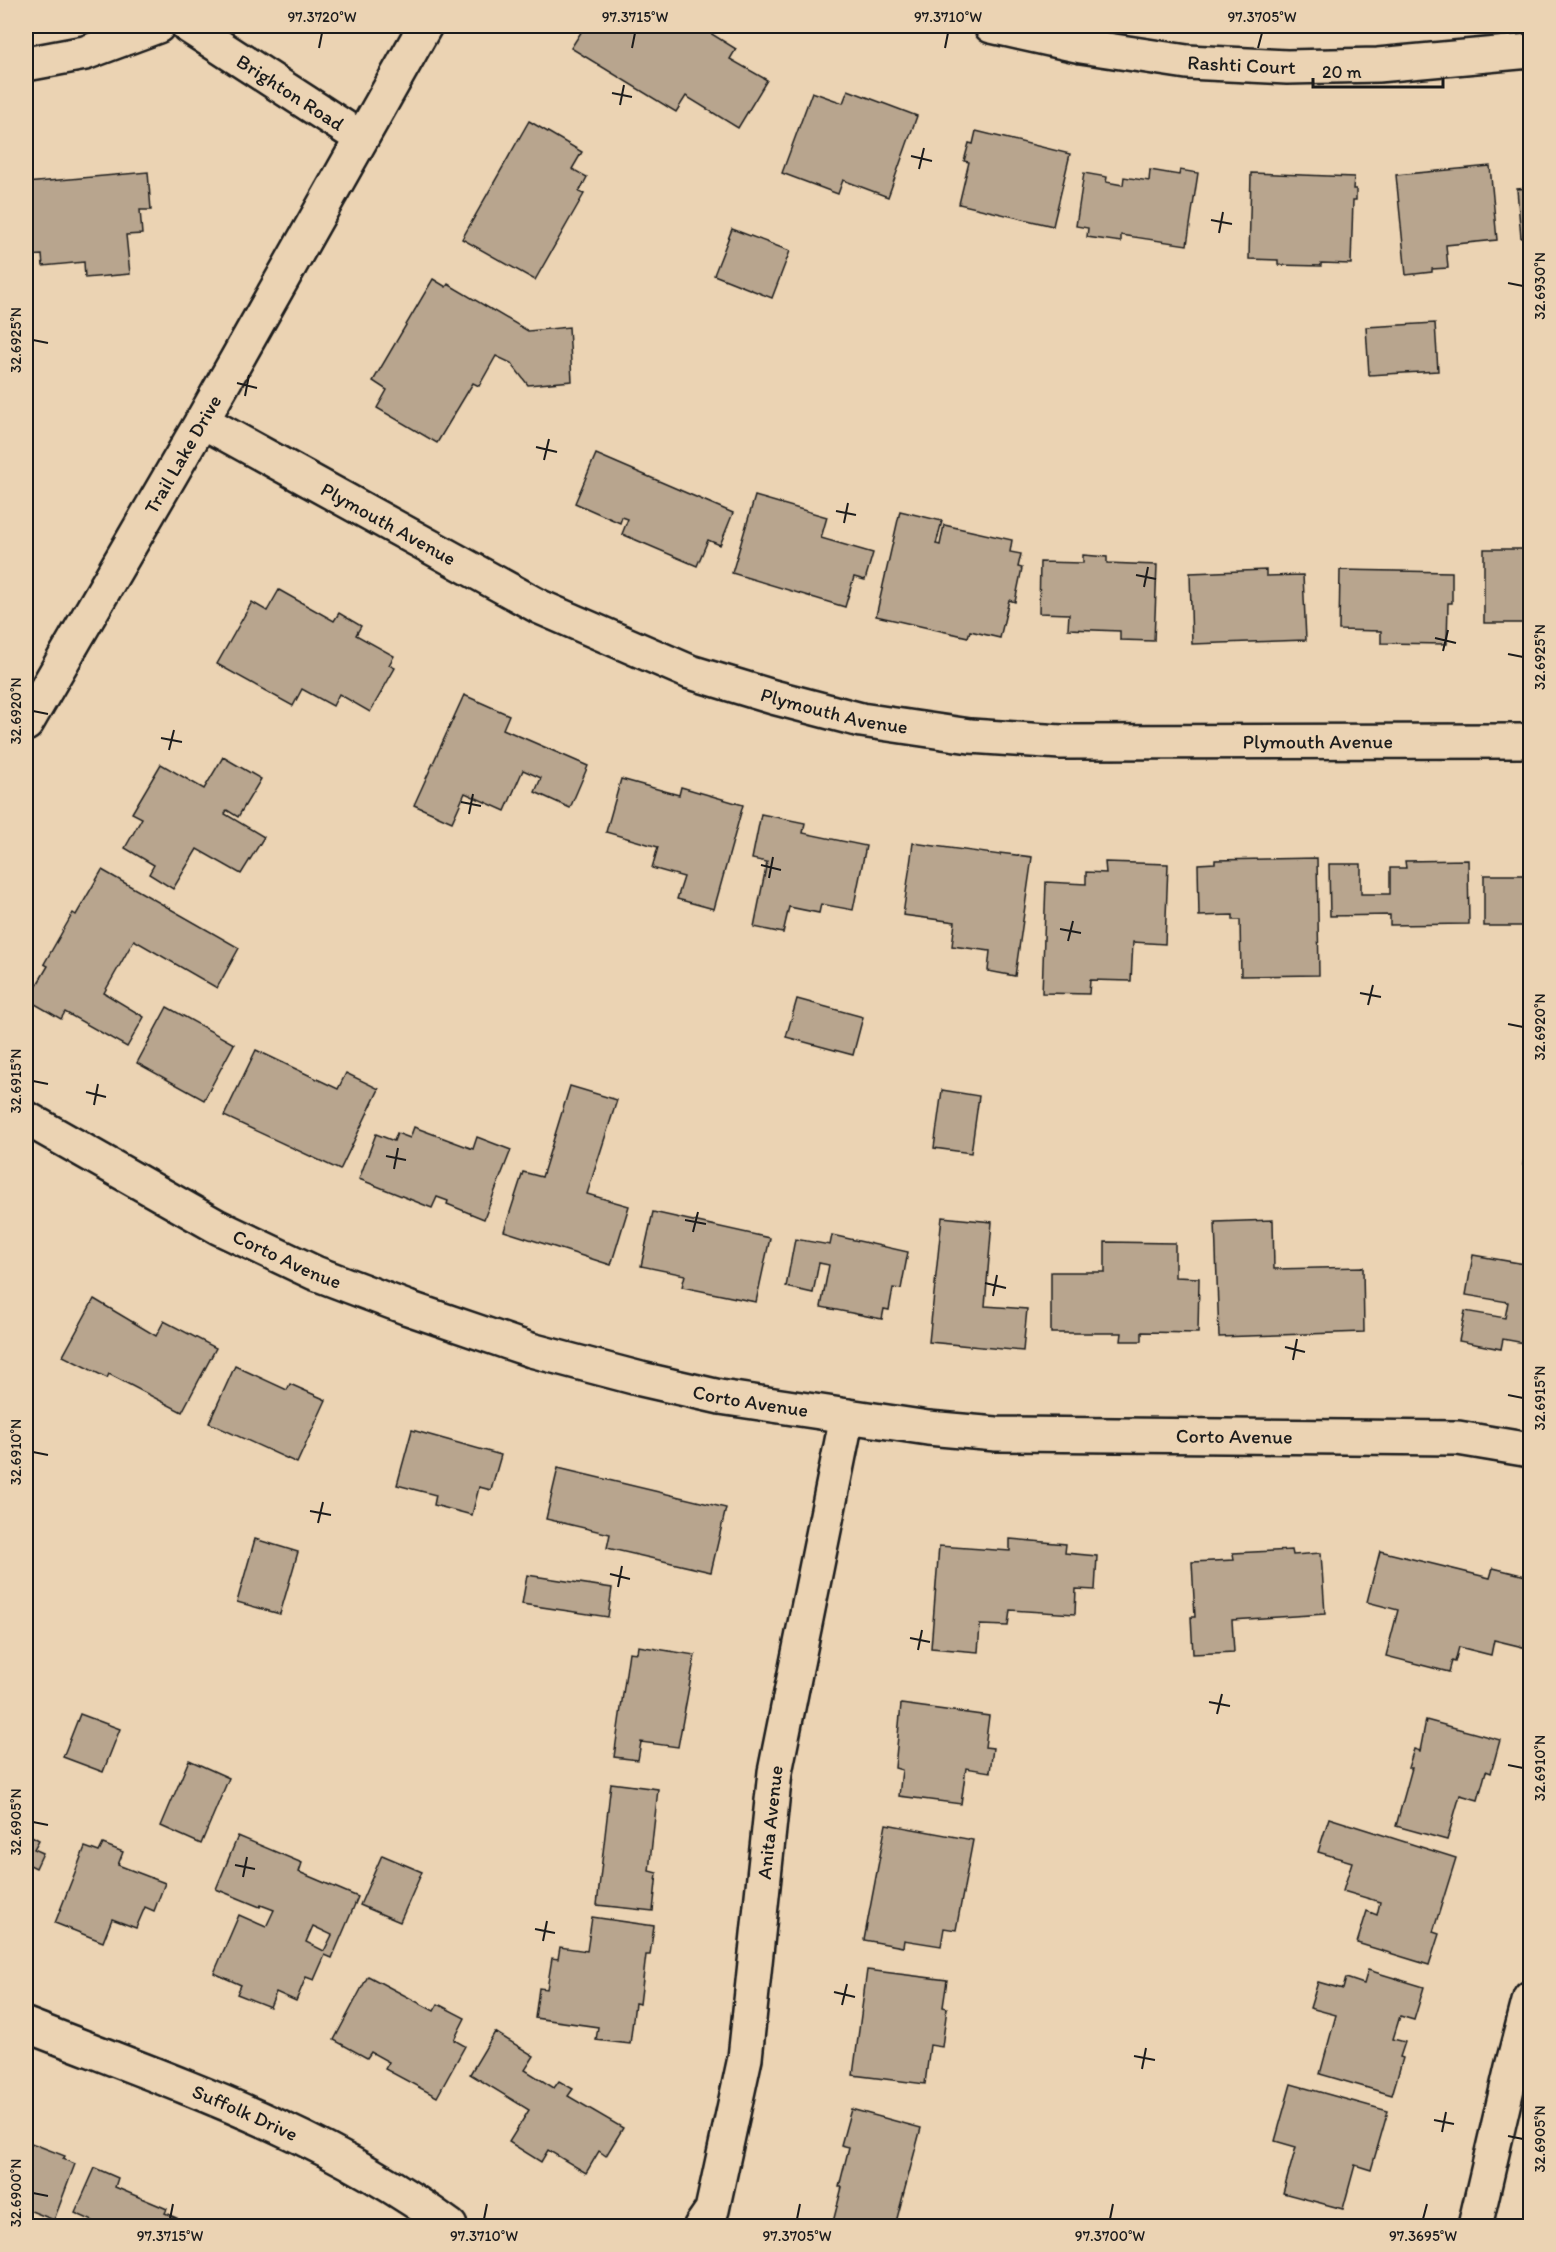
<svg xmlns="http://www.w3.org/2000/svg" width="1556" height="2252" font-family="Itim,sans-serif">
<rect width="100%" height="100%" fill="#ebd3b3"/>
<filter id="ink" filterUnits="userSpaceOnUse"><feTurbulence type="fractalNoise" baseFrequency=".0167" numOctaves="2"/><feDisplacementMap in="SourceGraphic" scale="12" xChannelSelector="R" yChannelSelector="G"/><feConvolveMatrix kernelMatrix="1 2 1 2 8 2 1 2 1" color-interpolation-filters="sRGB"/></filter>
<g filter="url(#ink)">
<!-- building -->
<g fill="#b8a58e" stroke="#1c1c1c" stroke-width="1.5" fill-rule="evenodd">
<polygon points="585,26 669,26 678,30 680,26 699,26 736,49 730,59 767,80 738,128 686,96 676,112 571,48"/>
<polygon points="848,90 917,116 888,197 843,180 838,194 782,173 812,92 843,103"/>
<polygon points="529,121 582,152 572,169 587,177 579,192 584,194 535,280 462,239"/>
<polygon points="976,131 1070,154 1053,226 959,204 969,162 964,161 969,143 973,144"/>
<polygon points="1490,166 1497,240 1446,245 1448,268 1432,269 1432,272 1406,275 1396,175"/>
<polygon points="1150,170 1179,175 1180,170 1198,173 1187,245 1121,235 1121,242 1087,237 1088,228 1076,226 1084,173 1107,177 1106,182 1123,185 1124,177 1149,181"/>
<polygon points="148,172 151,210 140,210 142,234 126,235 130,274 85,278 84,262 43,266 42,255 26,256 26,183"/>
<polygon points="1251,173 1354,177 1353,189 1356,189 1356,200 1353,200 1351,264 1321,263 1321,266 1278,265 1278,260 1249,259"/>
<polygon points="1530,188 1530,237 1521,238 1517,189"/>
<polygon points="732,229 790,251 772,298 714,275"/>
<polygon points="433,279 446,287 448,284 528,331 569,327 572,381 528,385 511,363 496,356 479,386 473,383 437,443 377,408 387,390 373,381"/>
<polygon points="1435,323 1438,371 1369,375 1366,327"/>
<polygon points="596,454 733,513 720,545 708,540 697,566 622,534 628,519 622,517 620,523 575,503"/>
<polygon points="755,496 827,517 821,538 873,553 865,580 854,577 845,607 732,573"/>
<polygon points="900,511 942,521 936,544 940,545 944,525 1012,540 1010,552 1021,554 1018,567 1022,568 1015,602 1009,600 1000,638 970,631 968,637 876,616"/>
<polygon points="1484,549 1530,549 1530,644 1523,644 1523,623 1484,623"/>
<polygon points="1083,555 1107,557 1107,563 1157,565 1154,641 1120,640 1120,631 1068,629 1069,614 1039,613 1040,562 1083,563"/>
<polygon points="1266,570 1266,576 1303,575 1306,640 1192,644 1190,573"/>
<polygon points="1340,570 1452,572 1452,603 1448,603 1447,644 1381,643 1381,631 1339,630"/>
<polygon points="279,590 334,621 339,613 361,626 356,635 394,656 389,665 395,668 370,712 339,694 333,706 302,689 293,706 217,664 252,602 267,611"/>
<polygon points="464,695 509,715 503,729 588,766 570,808 535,792 541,778 523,770 505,811 465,793 452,822 414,805"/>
<polygon points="223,757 261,779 238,817 227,810 225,814 264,837 241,874 197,849 173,889 149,874 154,865 125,848 142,818 132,813 161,764 204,789"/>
<polygon points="621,779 679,795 681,787 743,805 714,909 677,899 684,877 652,868 658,847 606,832"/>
<polygon points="761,814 805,823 803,833 866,846 853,910 821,904 819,913 789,907 783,933 754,927 767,862 752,859"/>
<polygon points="913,843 1000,855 1000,853 1032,857 1015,976 988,971 990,951 952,946 955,922 903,915"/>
<polygon points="1317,858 1319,975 1241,976 1240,920 1233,920 1233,915 1199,916 1198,864 1215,863 1215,860"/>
<polygon points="1468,860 1469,924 1390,925 1390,915 1330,916 1329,864 1361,864 1361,894 1390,894 1390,868 1406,868 1405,861"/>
<polygon points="1105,862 1168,864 1165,944 1133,942 1131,981 1090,980 1089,994 1042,993 1046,882 1086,884 1086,872 1106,873"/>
<polygon points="102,870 239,948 217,988 134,940 104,993 144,1017 127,1047 65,1012 61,1019 28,1000 48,966 44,964 73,913 76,915"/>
<rect x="1484" y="875" width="46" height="51"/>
<polygon points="797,999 863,1017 853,1055 786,1037"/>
<polygon points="167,1007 234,1044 204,1100 137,1063"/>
<polygon points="256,1050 338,1089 346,1073 379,1089 340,1170 224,1116"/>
<polygon points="570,1086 617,1100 587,1194 629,1206 611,1265 504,1231 523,1172 542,1177"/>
<polygon points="942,1090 979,1096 971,1153 934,1148"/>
<polygon points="414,1127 473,1149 477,1137 511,1150 484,1219 447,1204 448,1201 437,1197 432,1208 359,1179 376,1134 394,1141 397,1133 410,1138"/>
<polygon points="1529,1127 1530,1127 1530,1166 1523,1165"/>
<polygon points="653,1212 770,1238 756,1302 682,1287 685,1275 641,1266"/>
<polygon points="942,1217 992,1222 985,1306 1027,1309 1023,1351 929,1342"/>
<polygon points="1273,1220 1274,1269 1363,1267 1364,1332 1219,1337 1215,1222"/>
<polygon points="832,1235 908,1252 901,1289 893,1288 889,1310 884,1309 882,1319 821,1307 829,1265 819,1263 813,1293 786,1287 795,1239 830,1245"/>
<polygon points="1105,1242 1175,1243 1175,1277 1199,1278 1198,1333 1142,1332 1142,1341 1121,1341 1122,1333 1051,1333 1051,1272 1105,1272"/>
<polygon points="1473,1255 1530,1265 1530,1344 1503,1339 1501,1349 1459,1341 1465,1311 1505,1318 1508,1302 1466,1295"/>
<polygon points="94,1299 156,1336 164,1321 216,1348 182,1412 109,1374 107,1378 63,1356"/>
<polygon points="235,1366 287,1390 290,1384 326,1400 297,1463 209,1423"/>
<polygon points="412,1430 501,1455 491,1490 479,1487 472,1515 434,1505 436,1495 397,1485"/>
<polygon points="558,1468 726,1508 711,1572 607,1548 610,1534 546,1519"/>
<polygon points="255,1539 298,1552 280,1614 237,1602"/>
<polygon points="1010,1539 1066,1544 1065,1553 1097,1556 1095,1590 1076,1589 1075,1614 1010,1610 1008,1626 980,1625 978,1652 931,1648 939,1546 1010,1551"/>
<polygon points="1292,1550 1293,1555 1321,1553 1325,1614 1232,1620 1234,1652 1193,1654 1191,1617 1195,1617 1192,1562 1234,1560 1233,1553"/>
<polygon points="1380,1551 1490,1578 1493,1568 1530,1577 1530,1632 1527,1648 1494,1640 1491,1655 1459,1647 1455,1662 1452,1661 1449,1672 1386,1656 1398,1610 1367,1602"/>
<polygon points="527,1575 612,1588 608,1617 522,1604"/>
<polygon points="638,1646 695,1655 678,1747 641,1742 638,1760 614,1757 629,1652 637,1653"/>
<polygon points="901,1704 989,1716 985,1747 993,1748 990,1772 966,1768 961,1804 899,1796 902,1770 895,1768"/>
<polygon points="80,1714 120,1729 103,1772 63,1757"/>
<polygon points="1426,1720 1500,1740 1491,1773 1486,1771 1478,1800 1460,1795 1447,1840 1396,1826 1412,1768 1408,1768 1414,1749 1420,1751"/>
<polygon points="189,1760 229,1778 201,1844 161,1826"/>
<polygon points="611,1783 658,1789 649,1871 657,1873 653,1911 597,1905"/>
<polygon points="1329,1818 1456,1858 1433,1932 1439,1934 1429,1965 1357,1943 1367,1911 1377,1915 1380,1902 1343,1891 1352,1862 1318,1852"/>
<polygon points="886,1824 973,1840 956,1930 944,1928 941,1946 904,1940 903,1947 864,1940"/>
<polygon points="26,1833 39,1840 34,1849 43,1853 36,1868 28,1864 26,1869"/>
<path d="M 238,1836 L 302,1863 L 299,1872 L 358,1897 L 332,1958 L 325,1955 L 314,1980 L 306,1977 L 296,2001 L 276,1992 L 270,2007 L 237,1994 L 241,1985 L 214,1973 L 239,1915 L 266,1927 L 274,1910 L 261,1905 L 260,1907 L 216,1889 ZM 313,1926 L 332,1935 L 324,1951 L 306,1942 Z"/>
<polygon points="103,1844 123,1852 118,1865 165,1883 154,1911 145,1907 136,1928 112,1919 103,1942 55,1923 85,1847 99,1852"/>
<polygon points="382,1855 422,1872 400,1922 360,1905"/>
<polygon points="592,1917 654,1926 650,1955 646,1955 640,2004 635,2003 630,2044 596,2040 598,2027 535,2018 539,1988 547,1989 552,1958 558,1959 560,1947 587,1951"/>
<polygon points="867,1970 947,1980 943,2007 947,2008 942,2047 930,2045 925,2084 853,2075"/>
<polygon points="1368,1970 1424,1987 1414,2020 1400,2016 1393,2039 1405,2042 1400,2057 1403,2058 1392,2095 1320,2074 1336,2015 1310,2008 1318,1982 1343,1989 1346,1978 1364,1984"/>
<polygon points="368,1976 434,2011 438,2004 465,2018 454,2040 465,2046 437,2097 385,2069 389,2062 371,2052 367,2058 334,2040"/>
<polygon points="495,2032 534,2056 525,2070 554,2088 559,2081 573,2089 568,2096 623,2128 606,2156 599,2151 586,2173 548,2150 541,2162 509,2142 529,2110 470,2074"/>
<polygon points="1291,2084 1388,2111 1371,2170 1355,2165 1343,2209 1283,2193 1296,2147 1275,2141"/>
<polygon points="851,2109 921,2128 895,2226 832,2226 842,2187 839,2187 849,2147 841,2145"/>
<polygon points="26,2141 65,2156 63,2159 75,2164 54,2220 26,2209"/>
<polygon points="95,2168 118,2178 115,2187 167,2209 165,2213 193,2225 192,2226 90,2226 93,2221 75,2213"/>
</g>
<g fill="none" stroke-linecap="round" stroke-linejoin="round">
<defs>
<g id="minor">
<path id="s1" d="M 188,26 L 361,138"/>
<path id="s2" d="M 991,26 L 1081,46 L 1187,62 L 1287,67 L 1378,65 L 1530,51"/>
<polyline points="26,64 85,53 158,26"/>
<path id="s3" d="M 202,421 L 540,607 L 690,672 L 773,697 L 861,720 L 970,736 L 1061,742 L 1530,741"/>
<path id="s4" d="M 26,1118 L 218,1227 L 315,1273 L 408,1308 L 531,1350 L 641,1379 L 720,1397 L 928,1428 L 996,1434 L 1458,1438 L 1530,1450"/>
<path id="s5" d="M 26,2025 C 171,2082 323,2132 450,2226"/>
<path id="s6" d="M 701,2226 L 712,2210 L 745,2058 L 775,1772 L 847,1416"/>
<polyline points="1475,2226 1512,2067 1530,1998"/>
</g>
<g id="tertiary">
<path id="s7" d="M 26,724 L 202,421 L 425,26"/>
</g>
</defs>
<!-- minor casing -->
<use href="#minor" stroke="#1c1c1c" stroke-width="38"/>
<!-- tertiary casing -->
<use href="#tertiary" stroke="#1c1c1c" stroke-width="38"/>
<!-- minor -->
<use href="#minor" stroke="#ebd3b3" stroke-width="33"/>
<!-- tertiary -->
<use href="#tertiary" stroke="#ebd3b3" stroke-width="33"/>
</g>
</g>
<!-- ticks -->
<path fill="none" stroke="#1c1c1c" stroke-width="2" d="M 319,48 L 322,33M 632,48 L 635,33M 945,48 L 948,33M 1258,48 L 1262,33M 612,93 L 632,97M 620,105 L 624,85M 911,156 L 932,161M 919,169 L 924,148M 1211,220 L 1232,224M 1219,233 L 1223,212M 1508,283 L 1523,286M 33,340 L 48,343M 237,383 L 257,388M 245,396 L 249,375M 536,447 L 557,452M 544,460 L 549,439M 836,511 L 856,515M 844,523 L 848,503M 1136,575 L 1156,579M 1144,587 L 1148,567M 1435,638 L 1456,643M 1443,651 L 1448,630M 1508,654 L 1523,657M 33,711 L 48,714M 161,738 L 182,742M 169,750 L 174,730M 461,802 L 481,806M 469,814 L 473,794M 761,865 L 781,870M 769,878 L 773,857M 1060,929 L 1081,933M 1068,941 L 1073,921M 1360,993 L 1381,997M 1368,1005 L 1373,985M 1508,1024 L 1523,1027M 33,1081 L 48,1084M 86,1092 L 106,1097M 94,1105 L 98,1084M 386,1156 L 406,1160M 394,1169 L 398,1148M 685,1220 L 706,1224M 693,1232 L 698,1212M 985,1283 L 1006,1288M 993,1296 L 997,1275M 1285,1347 L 1305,1352M 1293,1360 L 1297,1339M 1508,1395 L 1523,1398M 33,1452 L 48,1455M 310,1511 L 331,1515M 318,1523 L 323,1502M 610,1574 L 630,1579M 618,1587 L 622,1566M 910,1638 L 930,1642M 918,1650 L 922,1630M 1209,1702 L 1230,1706M 1217,1714 L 1222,1694M 1508,1765 L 1523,1768M 33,1822 L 48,1825M 235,1865 L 255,1869M 243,1877 L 247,1857M 535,1929 L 555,1933M 543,1941 L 547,1921M 834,1992 L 855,1997M 842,2005 L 847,1984M 1134,2056 L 1155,2060M 1142,2069 L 1146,2048M 1434,2120 L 1454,2124M 1442,2132 L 1446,2112M 1508,2136 L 1523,2139M 33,2193 L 48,2196M 170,2219 L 173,2204M 484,2219 L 487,2204M 797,2219 L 800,2204M 1110,2219 L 1113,2204M 1423,2219 L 1427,2204"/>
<g text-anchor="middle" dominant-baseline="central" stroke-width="4.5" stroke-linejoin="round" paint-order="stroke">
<!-- street labels -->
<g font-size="20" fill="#1c1c1c" stroke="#ebd3b3">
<text stroke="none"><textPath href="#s2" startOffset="254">Rashti Court</textPath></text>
<text stroke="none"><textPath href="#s1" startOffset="122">Brighton Road</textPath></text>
<text stroke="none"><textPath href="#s7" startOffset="312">Trail Lake Drive</textPath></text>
<text stroke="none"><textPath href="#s3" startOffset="213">Plymouth Avenue</textPath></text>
<text stroke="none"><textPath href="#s3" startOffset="699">Plymouth Avenue</textPath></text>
<text stroke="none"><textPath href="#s3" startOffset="1185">Plymouth Avenue</textPath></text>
<text stroke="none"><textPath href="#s4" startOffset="297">Corto Avenue</textPath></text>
<text stroke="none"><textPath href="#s4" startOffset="783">Corto Avenue</textPath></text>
<text stroke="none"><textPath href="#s4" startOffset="1269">Corto Avenue</textPath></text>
<text stroke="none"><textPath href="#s6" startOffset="412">Anita Avenue</textPath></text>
<text stroke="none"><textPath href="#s5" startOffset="236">Suffolk Drive</textPath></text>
</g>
</g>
<!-- margin -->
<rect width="1556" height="2252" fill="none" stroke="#ebd3b3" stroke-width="66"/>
<!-- scale -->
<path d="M1313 78v9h130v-9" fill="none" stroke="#1c1c1c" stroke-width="3"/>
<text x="1322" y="78" font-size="18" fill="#1c1c1c" stroke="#ebd3b3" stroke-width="4.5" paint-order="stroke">20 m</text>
<rect x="33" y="33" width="1490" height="2186" fill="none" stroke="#1c1c1c" stroke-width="2"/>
<g font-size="15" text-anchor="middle" fill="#1c1c1c">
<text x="322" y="22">97.3720°W</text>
<text x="635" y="22">97.3715°W</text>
<text x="948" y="22">97.3710°W</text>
<text x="1262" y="22">97.3705°W</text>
<text transform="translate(1540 286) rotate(-90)" y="5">32.6930°N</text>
<text transform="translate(16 340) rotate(-90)" y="5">32.6925°N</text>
<text transform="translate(1540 657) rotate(-90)" y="5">32.6925°N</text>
<text transform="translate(16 711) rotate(-90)" y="5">32.6920°N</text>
<text transform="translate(1540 1027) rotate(-90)" y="5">32.6920°N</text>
<text transform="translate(16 1081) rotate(-90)" y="5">32.6915°N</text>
<text transform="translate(1540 1398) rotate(-90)" y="5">32.6915°N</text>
<text transform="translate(16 1452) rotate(-90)" y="5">32.6910°N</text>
<text transform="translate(1540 1768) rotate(-90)" y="5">32.6910°N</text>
<text transform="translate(16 1822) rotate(-90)" y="5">32.6905°N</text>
<text transform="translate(1540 2139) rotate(-90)" y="5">32.6905°N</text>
<text transform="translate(16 2193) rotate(-90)" y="5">32.6900°N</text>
<text x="170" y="2241">97.3715°W</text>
<text x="484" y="2241">97.3710°W</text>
<text x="797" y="2241">97.3705°W</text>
<text x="1110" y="2241">97.3700°W</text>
<text x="1423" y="2241">97.3695°W</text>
</g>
</svg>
